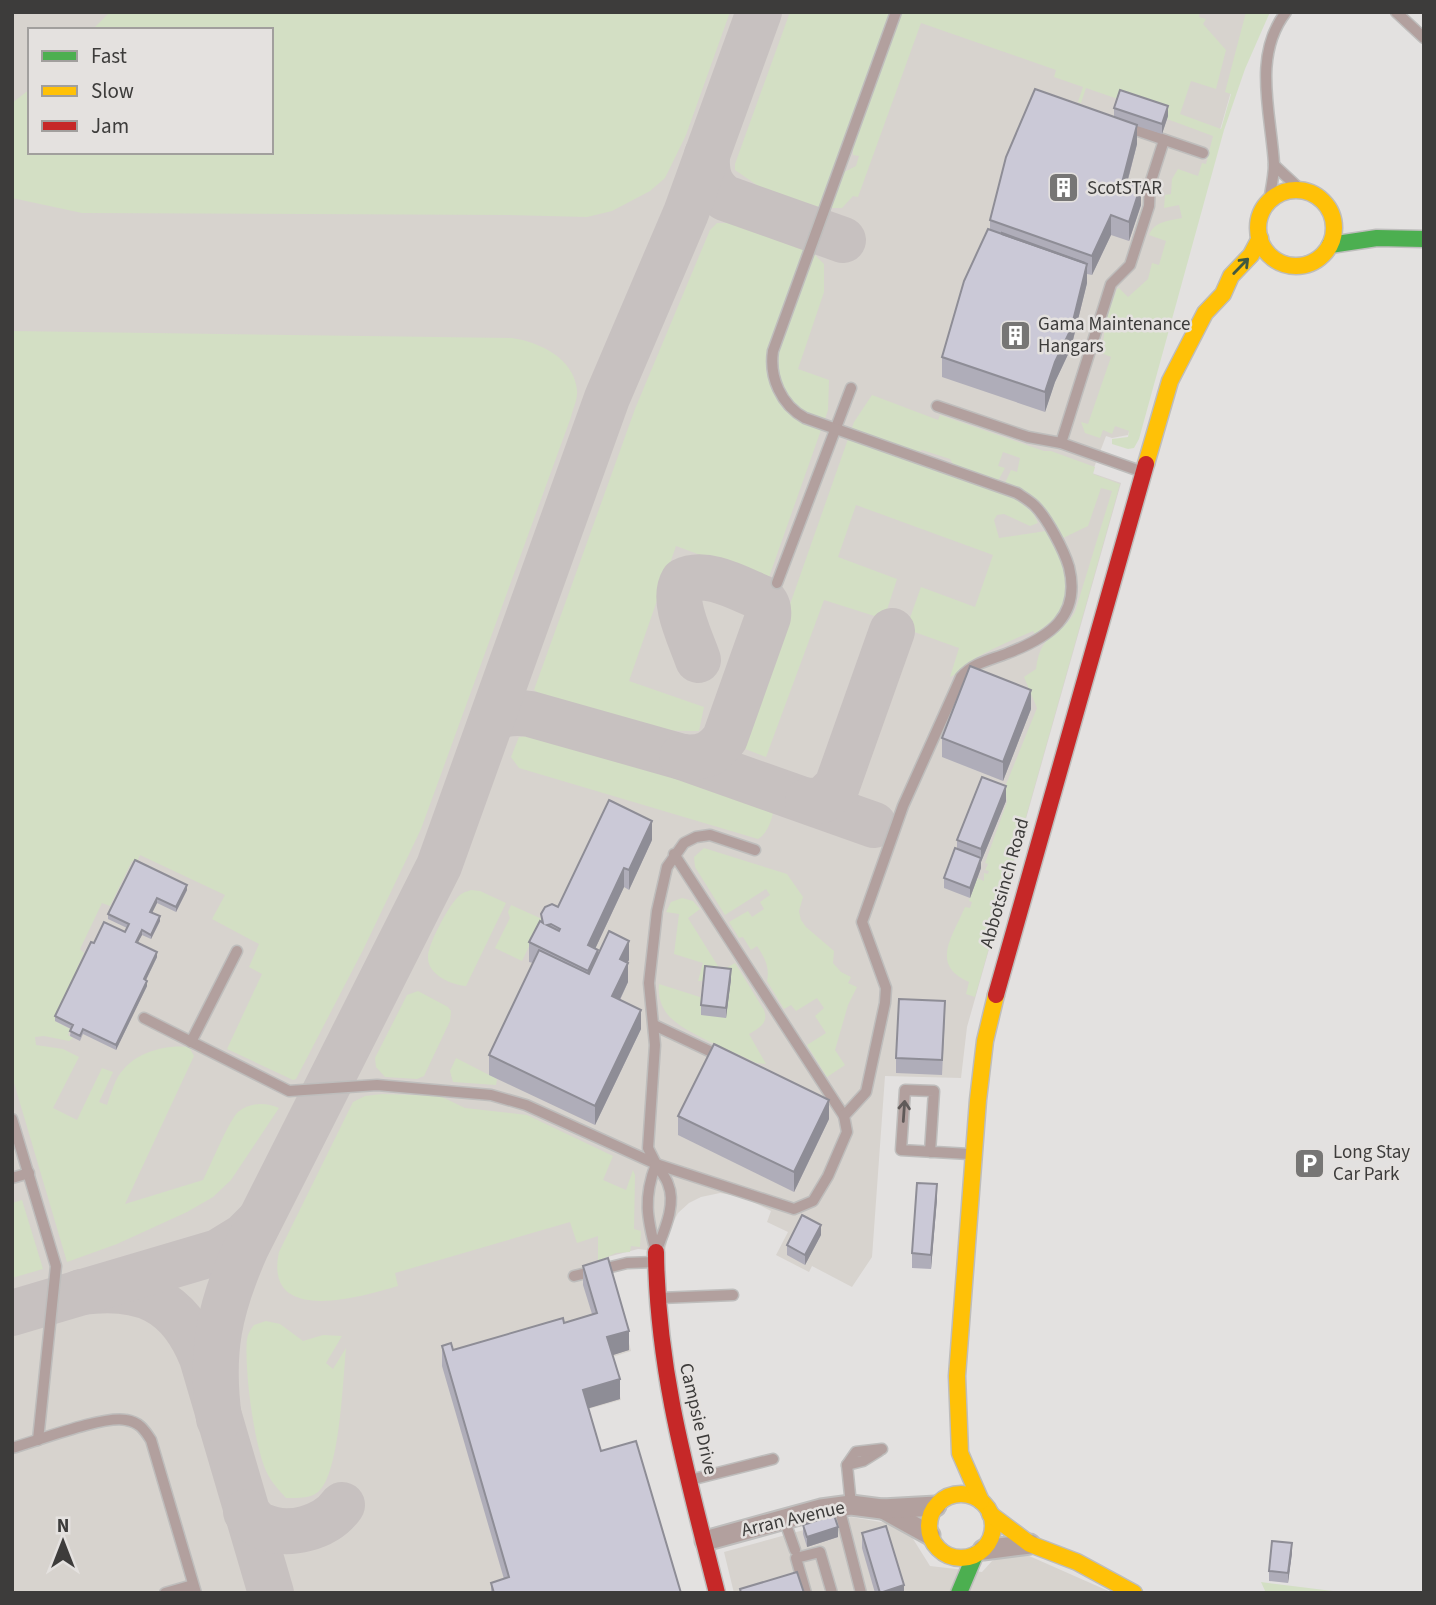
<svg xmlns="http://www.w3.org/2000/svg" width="1436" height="1605" font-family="'Source Sans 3',sans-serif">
<rect width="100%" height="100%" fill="#e3e1e0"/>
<!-- built -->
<g fill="#d7d3ce" fill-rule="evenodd">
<path d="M 12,12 L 1254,12 L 1169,307 L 1165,307 L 1128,435 L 1112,438 L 1106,436 L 1092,473 L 1121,483 L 967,1027 L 961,1078 L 885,1076 L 872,1257 L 852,1287 L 812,1266 L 809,1272 L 776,1255 L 788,1232 L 767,1222 L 771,1211 L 743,1197 L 720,1193 L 701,1197 L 689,1203 L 678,1213 L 669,1231 L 665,1252 L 638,1249 L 600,1259 L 613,1278 L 631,1351 L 609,1358 L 621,1400 L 585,1410 L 602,1467 L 677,1593 L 12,1593 ZM 30,30 L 271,30 L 271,152 L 30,152 Z"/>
<polygon points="851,1517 905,1526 930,1566 982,1572 992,1561 1007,1555 1027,1555 1113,1593 734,1593 724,1552"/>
</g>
<!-- green -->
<g fill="#d3dfc4">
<polygon points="110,12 730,12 686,135 665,178 650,191 612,211 587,217 507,215 82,213 12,198 12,103 30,89 30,152 271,152 271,30 92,30"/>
<polygon points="790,12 890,12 819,207 764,190 735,170 735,164"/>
<path d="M 903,12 L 1199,12 L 1199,17 L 1206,19 L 1203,24 L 1226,50 L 1216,89 L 1191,81 L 1180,114 L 1221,129 L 1231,94 L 1225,92 L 1246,12 L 1270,12 L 1245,69 L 1224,130 L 1139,439 L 1134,448 L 1128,449 L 1112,444 L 1112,439 L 1128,437 L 1129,431 L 1115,426 L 1112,434 L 1103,430 L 1100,438 L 1085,433 L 1081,422 L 1088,424 L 1111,357 L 1099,352 L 1104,337 L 1104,325 L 1117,289 L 1119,288 L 1128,297 L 1148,279 L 1152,263 L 1159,265 L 1166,241 L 1149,235 C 1155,221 1168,221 1182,218 L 1179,205 L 1164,208 L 1165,195 L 1171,194 L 1172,179 L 1178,169 L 1198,176 L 1202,163 L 1206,164 L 1213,136 L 1167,119 L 1167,116 L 1086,88 L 1081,103 L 1078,102 L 1083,87 L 1054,77 L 1056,70 L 921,23 L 858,197 L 853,196 L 842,208 L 827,208 L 844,172 L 856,166 L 859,156 L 853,155 L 853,144 L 896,24 Z"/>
<path d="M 717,223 L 731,223 L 805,249 C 797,272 764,348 766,368 C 770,400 793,419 821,430 L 768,580 L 676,546 L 629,681 L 704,707 L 699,731 C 645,731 579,725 534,690 L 635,409 L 710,230 Z"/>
<path d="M 812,252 L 824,264 L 824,292 L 798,369 L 829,380 L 828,410 L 824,422 C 816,418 806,415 799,410 C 753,375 797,295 812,252 Z"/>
<path d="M 12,331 L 512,338 C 539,342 574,358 577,390 C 578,399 573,408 571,417 L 421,829 L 363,950 L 296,1079 L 293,1080 L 227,1049 L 262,974 L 249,967 L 259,944 L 212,919 L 225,895 L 140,855 L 136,863 L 132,861 L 110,906 L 102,903 L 80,949 L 84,953 L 77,968 L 80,970 L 55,1021 L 70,1029 L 68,1035 L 73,1038 L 69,1041 L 44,1036 L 35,1037 L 36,1045 L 63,1049 L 79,1057 L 53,1108 L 77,1120 L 102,1068 L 113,1072 L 99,1102 L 107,1105 C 111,1094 115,1078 123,1070 C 137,1052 167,1044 189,1047 L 194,1056 L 125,1204 L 203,1180 C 210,1167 229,1120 238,1112 C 250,1102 266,1102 279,1108 L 231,1180 L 213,1197 L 187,1212 L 117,1244 L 67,1262 L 12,1076 Z"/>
<path d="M 872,395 L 938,420 L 940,415 L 1044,451 L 1051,451 L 1095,467 L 1093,474 L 1120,484 L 975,997 L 966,994 L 969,982 C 929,965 953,936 965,907 L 970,908 L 972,902 L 969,901 L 977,878 L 984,881 L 984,873 L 988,874 L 989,871 L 985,870 L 988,864 L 985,863 L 1007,802 L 1006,795 L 1003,793 L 1005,787 L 1037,708 L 1024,677 L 1036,669 C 1041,630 1059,640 1075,612 L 1112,491 L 1101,488 L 1088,526 L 1063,538 C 1045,509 1037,496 1005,483 L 1011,470 L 1017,472 L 1020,458 L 1003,452 L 998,466 L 1005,468 L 998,481 L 953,464 L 950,459 L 922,450 L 918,452 L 851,431 L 854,422 Z"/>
<path d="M 848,439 L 1015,498 L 1033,513 L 1038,523 L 1030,526 L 1004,514 L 997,515 L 994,520 L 999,538 L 1046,531 C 1059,549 1068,579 1068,600 L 1058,616 L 1035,634 L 1033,631 C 1012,640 991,649 972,660 C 963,665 959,674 950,677 L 959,648 L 906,629 L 921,587 L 975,607 L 993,555 L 856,505 L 838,557 L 897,579 L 884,619 L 824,600 L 766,757 L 740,747 Z"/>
<path d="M 543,734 L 771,799 L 775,803 C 773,815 769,833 758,839 L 519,768 L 511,757 L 519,737 Z"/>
<path d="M 704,848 L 787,874 L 803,897 L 799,911 L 801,920 L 806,927 L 834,951 L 833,963 L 841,972 L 851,977 L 848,983 L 857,987 L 848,1005 L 835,1050 L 845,1065 L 827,1077 L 807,1045 L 826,1033 L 815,1016 L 824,1008 L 817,998 L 796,1011 L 791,1005 L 784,1009 L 767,981 C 770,968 765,958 757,946 L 751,950 L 743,937 L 739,938 L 729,922 L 748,911 L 752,917 L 764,909 L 760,902 L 770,895 L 766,889 L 725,915 L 695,867 L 694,857 Z"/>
<path d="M 471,890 L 480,891 L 506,903 L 466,986 C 452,985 428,975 428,958 C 427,946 448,907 457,898 C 461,893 465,892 471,890 Z"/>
<path d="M 682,898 L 693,901 L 700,909 L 688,918 L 721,971 L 735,963 L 764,1010 C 769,1023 759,1028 749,1034 L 766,1064 L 756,1063 C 733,1051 683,1033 668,1015 C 660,1005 658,995 659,984 L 703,998 L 705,981 L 698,981 L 703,963 L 674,954 L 679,914 L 666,912 L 671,902 Z"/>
<polygon points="511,905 542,919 522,961 495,948 510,918 508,912"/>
<polygon points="418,991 448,1007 451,1011 450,1021 424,1076 417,1079 385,1077 376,1067 375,1058 407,995"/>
<polygon points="456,1058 497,1079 496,1085 453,1082 450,1071"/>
<path d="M 382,1094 L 440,1096 L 465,1108 L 527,1115 L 613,1156 L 603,1180 L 626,1190 L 633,1170 L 635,1175 L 634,1229 L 641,1231 L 640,1247 L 631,1246 L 630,1252 L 616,1253 L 598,1261 L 598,1236 L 577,1243 L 570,1222 L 395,1273 L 398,1286 C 361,1297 263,1326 279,1252 L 353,1102 L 365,1096 Z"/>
<polygon points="22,1200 43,1269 12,1278 12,1203"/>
<path d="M 266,1321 L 280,1324 L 303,1341 L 323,1335 L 342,1336 L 326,1363 L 333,1369 L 346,1348 C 343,1378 340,1475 318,1492 C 310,1499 296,1498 286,1498 C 279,1490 272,1483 267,1473 C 254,1446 244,1369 247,1339 C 248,1333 251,1329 254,1325 Z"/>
<polygon points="1261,1582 1349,1593 1266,1593"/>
</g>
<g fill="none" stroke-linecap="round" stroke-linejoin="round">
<!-- taxiway -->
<g stroke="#c7c1c0" stroke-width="46">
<path d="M 707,155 C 706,174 709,186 725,198 L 843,240"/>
<path d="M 491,723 C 500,712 517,712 530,714 L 682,757 L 874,825"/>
<path d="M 682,757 C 702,759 714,754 725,738 L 768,617 C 769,609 768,605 762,598 C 740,589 706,569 683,581 C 671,601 691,639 698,660"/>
<polyline points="808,801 823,800 837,786 892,631"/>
<path d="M 81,1292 C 141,1284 179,1300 202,1358 L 271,1593"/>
<polyline points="12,1313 218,1252 244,1236 259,1221"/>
<path d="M 219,1419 C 210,1352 219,1309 246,1248 L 439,866 L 607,398 L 686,213 L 759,12"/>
<path d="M 246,1512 C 251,1517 256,1524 262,1526 C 288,1538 326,1528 342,1505"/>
</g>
<defs>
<g id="lane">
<polyline points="1396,12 1424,38"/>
<polyline points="1127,127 1203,153"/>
<polyline points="1274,165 1302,191"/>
<path d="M 1269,201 C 1271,189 1274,176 1274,164 C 1271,113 1252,56 1286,12"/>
<polyline points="937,406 1028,437 1061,443 1140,471"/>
<polyline points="1061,443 1111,284 1130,265 1149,206 1150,184 1164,140"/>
<polyline points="777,583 851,388"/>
<polyline points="674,854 844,1116"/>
<path d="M 144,1018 L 289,1091 L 377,1085 L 491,1095 L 526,1105 L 656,1164 L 794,1209 L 813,1201 L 828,1176 L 847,1132 L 844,1116 L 866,1092 L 885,1003 L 886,988 L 862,922 L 903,806 L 961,677 C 974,662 991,660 1008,653 C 1050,637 1081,616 1069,567 C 1064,550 1047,518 1035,506 C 1030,501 1023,497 1017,493 L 805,418 C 781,405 769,377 773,351 L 896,12"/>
<polyline points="654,1025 720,1056"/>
<polyline points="191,1042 237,951"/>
<polyline points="12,1119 56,1266 38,1440"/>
<polyline points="930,1152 934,1091 905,1090 901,1150 969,1154"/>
<polyline points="656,1164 648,1148 655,1045 649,983 657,911 667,867 684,843 696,837 710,835 755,850"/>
<path d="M 656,1164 C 660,1171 666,1177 668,1184 C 677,1205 663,1233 656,1252 C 647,1218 643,1198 656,1164 Z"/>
<polyline points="12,1178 29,1173"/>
<polyline points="574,1276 627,1263 655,1262"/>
<polyline points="660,1298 733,1295"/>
<path d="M 12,1448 C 37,1441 104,1415 126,1420 C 139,1422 144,1429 151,1440 L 196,1593"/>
<polyline points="847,1465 863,1461 879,1451"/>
<polyline points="690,1480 773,1459"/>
<polyline points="851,1505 847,1465 856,1452 882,1449"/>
<polyline points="839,1507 861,1593"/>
<polyline points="784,1519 795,1550"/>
<polyline points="165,1593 193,1585"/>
<polyline points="806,1593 796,1558 820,1552 832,1593"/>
</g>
<g id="street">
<polyline points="883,1509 930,1535"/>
<polyline points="705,1541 821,1509 851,1505 882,1509 936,1506"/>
<polyline points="983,1550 1030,1544"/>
</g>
<g id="fast">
<polyline points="1330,245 1377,238 1424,239"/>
<polyline points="959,1593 975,1555"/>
</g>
<g id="slow">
<circle cx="1296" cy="228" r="38"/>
<polyline points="1146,464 1170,381 1205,313 1223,294 1231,276 1251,255 1260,238"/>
<circle cx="961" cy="1526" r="32"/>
<polyline points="981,1501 960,1453 957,1376 978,1100 985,1041 996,995"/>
<polyline points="990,1514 1030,1544 1077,1562 1134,1593"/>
</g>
<g id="jam">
<polyline points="996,995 1146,464"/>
<path d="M 656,1252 C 657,1372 688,1478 717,1593"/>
</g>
</defs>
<!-- lane casing -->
<use href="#lane" stroke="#bebdbc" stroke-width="13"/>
<!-- street casing -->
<use href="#street" stroke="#bebdbc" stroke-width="23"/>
<!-- fast casing -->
<use href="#fast" stroke="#bebdbc" stroke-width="19"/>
<!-- slow casing -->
<use href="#slow" stroke="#bebdbc" stroke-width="19"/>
<!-- jam casing -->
<use href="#jam" stroke="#bebdbc" stroke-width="19"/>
<!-- lane -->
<use href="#lane" stroke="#b2a09e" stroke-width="10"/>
<!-- street -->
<use href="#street" stroke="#b2a09e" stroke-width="19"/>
<!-- fast -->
<use href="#fast" stroke="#4caf50" stroke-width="16"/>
<!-- slow -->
<use href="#slow" stroke="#ffc107" stroke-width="16"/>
<!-- jam -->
<use href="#jam" stroke="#c62828" stroke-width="16"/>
</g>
<!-- wall -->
<g fill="#afadb9">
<polygon points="1114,108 1168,116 1162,134 1137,126 1137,144 1128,180 1141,205 1129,241 1111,235 1092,275 1087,274 1087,283 1071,348 1055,382 1045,412 942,377 942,357 951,328 990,229 990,220 1114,117"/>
<polygon points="1031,709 1003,781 942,757 942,738"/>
<polygon points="1006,801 981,862 981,868 970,898 944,888 944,878 957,848 957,840"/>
<polygon points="652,840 629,890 624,887 595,949 598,955 629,960 627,963 628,982 620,1000 641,1029 595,1125 489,1075 489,1055 533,963 529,962 529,942 541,922 541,914 558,907"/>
<polygon points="135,860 187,890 176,912 157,903 152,913 160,921 151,939 142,935 138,942 157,957 146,980 147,986 116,1050 83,1034 80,1041 70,1036 71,1029 55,1021 55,1016 94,943 125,932 127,928 108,919 108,914"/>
<polygon points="731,979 726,1018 701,1015 701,1005"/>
<polygon points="945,1015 942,1075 896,1073 896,1058"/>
<polygon points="678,1116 829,1119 794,1192 678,1135"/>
<polygon points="937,1199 931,1269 912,1268 912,1253"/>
<polygon points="821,1235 805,1265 787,1255 787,1245"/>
<polygon points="583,1266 629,1350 612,1355 620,1399 588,1408 601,1451 681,1593 491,1593 491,1583 504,1579 442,1366 442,1346 453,1350 564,1323 592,1314 583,1285"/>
<polygon points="803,1525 838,1537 807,1547 803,1534"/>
<polygon points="862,1533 904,1593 875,1593 862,1548"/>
<polygon points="1292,1553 1288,1583 1269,1581 1269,1571"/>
</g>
<!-- shaded-wall -->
<g fill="#8e8d96">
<polygon points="1168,106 1168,116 1162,134 1162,124"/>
<polygon points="1137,125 1137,144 1123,198 1123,179"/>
<polygon points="1141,185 1141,205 1129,241 1129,222"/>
<polygon points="1111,215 1111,235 1092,275 1092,256"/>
<polygon points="1087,264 1087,283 1071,348 1055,382 1045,412 1045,392"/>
<polygon points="1031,690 1031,709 1003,781 1003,762"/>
<polygon points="1006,786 1006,801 981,862 981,868 970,898 970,888 981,860 981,849"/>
<polygon points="652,821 652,840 629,890 629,870"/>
<polygon points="624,868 624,887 588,964 588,945"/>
<polygon points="187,885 187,890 176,912 176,907"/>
<polygon points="157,898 157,903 150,917 150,912"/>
<polygon points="160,916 160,921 151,939 151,935"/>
<polygon points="142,930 142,935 136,946 136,942"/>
<polygon points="629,941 629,960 620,978 620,959"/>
<polygon points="598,950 598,970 588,990 588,971"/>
<polygon points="157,952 157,957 144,984 144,979"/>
<polygon points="628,963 628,982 612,1016 612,996"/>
<polygon points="731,969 731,979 726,1018 726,1008"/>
<polygon points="147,981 147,986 116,1050 116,1045"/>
<polygon points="641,1010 641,1029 595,1125 595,1106"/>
<polygon points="829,1100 829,1119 794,1192 794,1172"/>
<polygon points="937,1184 937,1199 931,1269 931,1255"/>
<polygon points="821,1225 821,1235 805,1265 805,1255"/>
<polygon points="629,1331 629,1350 607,1357 607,1337"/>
<polygon points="620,1379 620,1399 583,1410 583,1390"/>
<polygon points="838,1527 838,1537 807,1547 807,1537"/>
<polygon points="1292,1543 1292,1553 1288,1583 1288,1573"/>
<polygon points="904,1585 904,1593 880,1593"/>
</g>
<!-- building -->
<g fill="#cbc9d7" stroke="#8e8d96" stroke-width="2" fill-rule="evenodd">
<polygon points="1035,89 1137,125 1123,179 1141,185 1129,222 1111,215 1092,256 990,220 1006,157"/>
<polygon points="1120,90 1168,106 1162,124 1114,108"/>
<polygon points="988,229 1087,264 1071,329 1055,362 1045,392 942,357 964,281"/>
<polygon points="1002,233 1085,263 1002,234"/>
<polygon points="970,666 1031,690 1003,762 942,738"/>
<polygon points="982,777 1006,786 981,849 957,840"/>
<path d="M 609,800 L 652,821 L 629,870 L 624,868 L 588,945 L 598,950 L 588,971 L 529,942 L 540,921 L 543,923 L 541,914 L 545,907 L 552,904 L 558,907 ZM 551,924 L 560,929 L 559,931 L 547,925 Z"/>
<polygon points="955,848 981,858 970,888 944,878"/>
<polygon points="135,860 187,885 176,907 157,898 150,912 160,916 151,935 142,930 136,942 157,952 144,979 147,981 116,1045 83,1029 80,1036 70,1031 73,1025 55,1016 91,942 94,943 104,922 125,932 129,924 108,914"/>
<polygon points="609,931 629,941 620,959 628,963 612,996 641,1010 595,1106 489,1055 539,950 589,974"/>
<polygon points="705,966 731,969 726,1008 701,1005"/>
<polygon points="899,999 945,1001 942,1060 896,1058"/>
<polygon points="714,1044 829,1100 794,1172 678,1116"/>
<polygon points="917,1183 937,1184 931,1255 912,1253"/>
<polygon points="802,1215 821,1225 805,1255 787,1245"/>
<polygon points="608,1258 629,1331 607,1337 620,1379 583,1390 601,1451 636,1441 681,1593 494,1593 491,1583 509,1577 442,1346 451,1343 453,1350 563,1318 564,1323 597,1313 583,1266"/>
<polygon points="834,1515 838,1527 807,1537 803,1525"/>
<polygon points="886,1526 904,1585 880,1593 862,1533"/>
<polygon points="1272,1541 1292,1543 1288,1573 1269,1571"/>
<polygon points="797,1572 804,1593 741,1593 740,1589"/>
</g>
<!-- one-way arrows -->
<defs><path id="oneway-shaft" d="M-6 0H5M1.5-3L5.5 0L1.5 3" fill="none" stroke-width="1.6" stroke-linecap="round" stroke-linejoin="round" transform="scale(1.75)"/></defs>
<use stroke="#415940" href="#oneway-shaft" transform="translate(1241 266) rotate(-46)"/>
<use stroke="#605a59" href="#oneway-shaft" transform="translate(904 1111) rotate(-86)"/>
<!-- icons -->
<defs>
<symbol id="building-square" viewBox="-11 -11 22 22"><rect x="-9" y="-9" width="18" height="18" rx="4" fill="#777675" stroke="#e4e1df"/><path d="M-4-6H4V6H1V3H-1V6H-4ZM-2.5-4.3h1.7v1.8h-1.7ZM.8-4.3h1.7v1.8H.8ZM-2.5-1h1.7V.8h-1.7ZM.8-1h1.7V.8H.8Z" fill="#fff"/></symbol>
<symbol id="parking-square" viewBox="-11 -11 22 22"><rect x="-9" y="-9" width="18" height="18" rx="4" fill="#777675" stroke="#e4e1df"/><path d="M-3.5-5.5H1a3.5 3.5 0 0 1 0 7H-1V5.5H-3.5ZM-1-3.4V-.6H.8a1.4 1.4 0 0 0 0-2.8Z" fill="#fff"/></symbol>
</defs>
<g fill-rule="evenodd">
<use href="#building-square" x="1046" y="170" width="35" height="35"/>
<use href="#building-square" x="998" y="318" width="35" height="35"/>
<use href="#parking-square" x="1292" y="1146" width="35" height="35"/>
</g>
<g text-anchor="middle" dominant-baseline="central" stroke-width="5" stroke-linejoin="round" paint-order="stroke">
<!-- poi labels -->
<g font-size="19" fill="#3d3c3b" stroke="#e4e1df" text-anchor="start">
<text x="1087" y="188">ScotSTAR</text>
<text x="1038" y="324">Gama Maintenance<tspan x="1038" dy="22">Hangars</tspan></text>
<text x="1333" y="1152">Long Stay<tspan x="1333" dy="22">Car Park</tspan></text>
</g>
<!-- street labels -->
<g font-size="19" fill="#3d3c3b" stroke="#e4e1df">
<text transform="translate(1005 883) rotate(-74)">Abbotsinch Road</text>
<text transform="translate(698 1419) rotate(77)">Campsie Drive</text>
<text transform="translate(793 1519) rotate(-13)">Arran Avenue</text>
</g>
</g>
<!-- border -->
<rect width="1436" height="1605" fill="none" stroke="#3d3c3b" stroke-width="28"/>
<!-- legend -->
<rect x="28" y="28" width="245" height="126" fill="#e4e1df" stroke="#a19f9d" stroke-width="2"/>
<rect x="42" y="51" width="35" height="10" fill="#4caf50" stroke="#a19f9d" stroke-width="2"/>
<text x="91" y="63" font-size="21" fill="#3d3c3b">Fast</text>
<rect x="42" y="86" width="35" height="10" fill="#ffc107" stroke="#a19f9d" stroke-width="2"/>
<text x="91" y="98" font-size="21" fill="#3d3c3b">Slow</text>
<rect x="42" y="121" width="35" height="10" fill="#c62828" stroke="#a19f9d" stroke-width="2"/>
<text x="91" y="133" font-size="21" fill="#3d3c3b">Jam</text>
<!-- north arrow -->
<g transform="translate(63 1542)" stroke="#e4e1df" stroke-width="5" paint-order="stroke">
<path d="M0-5L12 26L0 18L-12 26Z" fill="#3d3c3b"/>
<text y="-10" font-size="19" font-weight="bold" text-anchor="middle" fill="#3d3c3b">N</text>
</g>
</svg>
